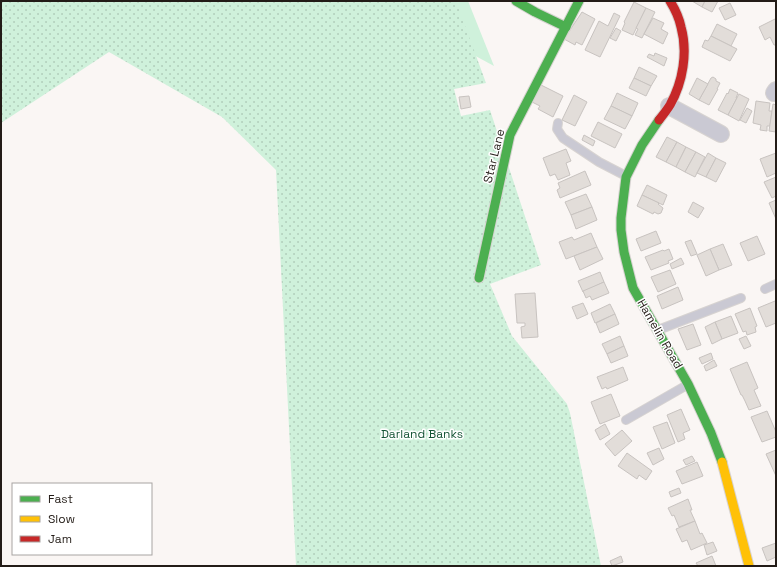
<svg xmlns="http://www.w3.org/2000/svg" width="777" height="567" font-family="'Space Grotesk',sans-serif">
<defs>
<pattern id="park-dots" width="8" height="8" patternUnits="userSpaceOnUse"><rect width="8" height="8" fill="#cff1db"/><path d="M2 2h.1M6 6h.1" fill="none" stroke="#b1cebb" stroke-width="1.8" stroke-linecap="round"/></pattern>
</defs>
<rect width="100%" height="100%" fill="#faf6f4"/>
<!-- grass -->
<polygon fill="#cff1db" points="385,1 468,1 494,66 398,14"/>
<!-- park -->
<polygon fill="url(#park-dots)" points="1,1 456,1 486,83 454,89 461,116 490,110 541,265 490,284 512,336 567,404 570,413 601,566 296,566 276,170 222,117 109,52 1,123"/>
<!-- building -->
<g fill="#e2ddd9" stroke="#c8c3c0">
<polygon points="692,1 705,1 702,7"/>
<polygon points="705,1 718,1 712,12 702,7"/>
<polygon points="634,2 646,8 633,35 622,30 625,23 624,22"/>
<polygon points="730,3 736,15 725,20 719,8"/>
<polygon points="646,8 655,12 642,38 635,35 638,29 636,28"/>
<polygon points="582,12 595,19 582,45 576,42 575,45 564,39"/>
<polygon points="614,13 620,16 600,57 585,50 599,21 608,26"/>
<polygon points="653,18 664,23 661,29 668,33 663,44 644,34"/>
<polygon points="775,19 776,22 776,45 774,45 770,37 765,40 759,27"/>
<polygon points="717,24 737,34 731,46 711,36"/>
<polygon points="616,28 621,31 616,41 610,38"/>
<polygon points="711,36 737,49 730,61 702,47 705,40 708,41"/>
<polygon points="655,53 667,58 664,66 647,57 649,54 654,56"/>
<polygon points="639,67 657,76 651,86 634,78"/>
<polygon points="713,77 716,79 716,81 720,83 717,89 718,89 709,105 699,100 711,78"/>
<polygon points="634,78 651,86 646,96 629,88"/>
<polygon points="697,78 708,84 699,100 689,94"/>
<polygon points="541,85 563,96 553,117 538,109 540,106 532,102"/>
<polygon points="730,89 738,93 736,98 737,98 728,115 718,110 727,93 728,94"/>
<polygon points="617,93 638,103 632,116 611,106"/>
<polygon points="739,94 749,99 739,121 728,115"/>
<polygon points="574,95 587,102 575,126 562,120"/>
<polygon points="469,96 471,107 461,109 459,97"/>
<polygon points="756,101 770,103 769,111 772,111 770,126 767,126 767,131 760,130 761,125 753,123"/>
<polygon points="773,104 776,105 776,132 769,131"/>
<polygon points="611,106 632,116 625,129 604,119"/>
<polygon points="747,108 752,111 746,123 740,120"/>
<polygon points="598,122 622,134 615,148 591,136"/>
<polygon points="584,135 595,141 593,146 582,140"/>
<polygon points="667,137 677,142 666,162 656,157"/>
<polygon points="677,142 686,147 676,167 666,162"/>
<polygon points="686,147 696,152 685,172 676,167"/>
<polygon points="566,149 571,161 566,163 570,175 558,180 555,174 550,176 543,158"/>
<polygon points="696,152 705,157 695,177 685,172"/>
<polygon points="708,153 716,158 706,177 697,173"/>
<polygon points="776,153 776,173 767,177 760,159"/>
<polygon points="716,158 726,163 716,182 706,177"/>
<polygon points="585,171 591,185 560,198 557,190 560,188 558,183"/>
<polygon points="776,177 776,196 772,198 764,182"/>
<polygon points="647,185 667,195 663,205 642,195"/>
<polygon points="586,194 592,207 571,215 565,202"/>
<polygon points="642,195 659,203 658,204 663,208 661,213 658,214 654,212 653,214 637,206"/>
<polygon points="776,200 776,219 769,203"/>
<polygon points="693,202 704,208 698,218 688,212"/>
<polygon points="592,207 597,220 576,229 571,215"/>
<polygon points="656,231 661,243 641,251 636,239"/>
<polygon points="591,233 597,247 566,259 559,242 572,237 574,240"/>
<polygon points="757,236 765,254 748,261 740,243"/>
<polygon points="691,240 697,254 691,256 685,242"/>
<polygon points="723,244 732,265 719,270 710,249"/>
<polygon points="597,247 603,259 580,270 574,256"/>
<polygon points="669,249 673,259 668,261 669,263 651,270 645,257 663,250 664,251"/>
<polygon points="710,249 719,270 706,276 697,255"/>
<polygon points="681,258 684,264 672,269 670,264"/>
<polygon points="670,270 676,284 658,292 651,277"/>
<polygon points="600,272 604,282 583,292 578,281"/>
<polygon points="604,282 609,293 592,300 590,296 586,298 583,291"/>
<polygon points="678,287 683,300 662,309 657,296"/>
<polygon points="535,293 538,337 522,338 521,327 525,326 525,323 517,323 515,294"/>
<polygon points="775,301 776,304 776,323 766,327 758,308"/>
<polygon points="583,303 588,314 577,319 572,307"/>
<polygon points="610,304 615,314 595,323 591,313"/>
<polygon points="750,308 757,326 755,327 756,332 747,335 746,331 743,332 735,314"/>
<polygon points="615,314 619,324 600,333 596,323"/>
<polygon points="731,316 738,333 722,339 715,322"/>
<polygon points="715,322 722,339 712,344 705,327"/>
<polygon points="693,324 701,345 687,350 678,329"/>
<polygon points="620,336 624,346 607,354 602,344"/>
<polygon points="746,336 751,346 744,349 739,339"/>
<polygon points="624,346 628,356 611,363 607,354"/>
<polygon points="711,353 713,359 702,364 699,358"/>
<polygon points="714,360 717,366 706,371 704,366"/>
<polygon points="747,362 758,388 754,390 761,406 749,410 745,401 742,395 741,395 730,369"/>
<polygon points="623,367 628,380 607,389 606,387 602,389 597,377"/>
<polygon points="611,394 620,416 600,424 591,402"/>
<polygon points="681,409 690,430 683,433 685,439 678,442 667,415"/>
<polygon points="767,411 776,432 776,437 762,442 751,417"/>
<polygon points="667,422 675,443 662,449 653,427"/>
<polygon points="605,424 610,434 600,440 595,430"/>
<polygon points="622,430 632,441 615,456 605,444"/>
<polygon points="659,448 664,459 653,465 647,453"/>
<polygon points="776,450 776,476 766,454"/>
<polygon points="627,453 652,471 646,480 639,475 637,479 618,466"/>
<polygon points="692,456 695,461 686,465 683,460"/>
<polygon points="697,462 703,476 682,484 676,471"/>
<polygon points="679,488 681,493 671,497 669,492"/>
<polygon points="688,499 692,510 690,510 695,521 679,527 674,515 672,516 668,508"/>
<polygon points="695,521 700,534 702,533 707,543 691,550 687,540 682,542 676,529"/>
<polygon points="713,542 717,551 707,555 704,545"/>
<polygon points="776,543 776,557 767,561 762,548"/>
<polygon points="621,556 623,562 612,566 610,561"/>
<polygon points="712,556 716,566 698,566 696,563"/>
</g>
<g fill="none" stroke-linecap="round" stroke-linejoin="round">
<defs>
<g id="lane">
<polyline points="558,123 557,129 563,138 599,162 626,176"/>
<polyline points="765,289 776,284"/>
<polyline points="658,330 741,298"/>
<polyline points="626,420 687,385"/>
</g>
<g id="street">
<polyline points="774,93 776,90"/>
<polyline points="669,106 721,134"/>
</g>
<g id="fast">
<polyline points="516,1 535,12 566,27"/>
<polyline points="659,120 642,145 626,177 621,218 621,230 624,252 633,288 688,384 711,433 722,462"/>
<polyline points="479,278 510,135 579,1"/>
</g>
<polyline id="slow" points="722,462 749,566"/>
<path id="jam" d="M 659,120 C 663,115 667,110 670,105 C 683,82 688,52 681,27 C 679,17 675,9 670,1"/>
</defs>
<!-- lane casing -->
<use href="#lane" stroke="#d7d3d1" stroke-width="10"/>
<!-- street casing -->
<use href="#street" stroke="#d7d3d1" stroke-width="18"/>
<!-- fast casing -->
<use href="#fast" stroke="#d7d3d1" stroke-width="11"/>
<!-- slow casing -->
<use href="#slow" stroke="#d7d3d1" stroke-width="11"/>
<!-- jam casing -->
<use href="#jam" stroke="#d7d3d1" stroke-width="11"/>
<!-- lane -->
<use href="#lane" stroke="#cac9d3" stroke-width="8"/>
<!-- street -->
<use href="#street" stroke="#cac9d3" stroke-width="16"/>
<!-- fast -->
<use href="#fast" stroke="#4caf50" stroke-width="9"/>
<!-- slow -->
<use href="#slow" stroke="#ffc107" stroke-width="9"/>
<!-- jam -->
<use href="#jam" stroke="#c62828" stroke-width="9"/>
</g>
<g text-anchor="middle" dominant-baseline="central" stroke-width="3" stroke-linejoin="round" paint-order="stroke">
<!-- street labels -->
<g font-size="12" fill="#231c17" stroke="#fff">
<text transform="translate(494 156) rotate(-76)">Star Lane</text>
<text transform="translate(660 334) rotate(60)">Hamelin Road</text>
</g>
<!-- park labels -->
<g font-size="12" fill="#145435" stroke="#fff">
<text x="422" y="434">Darland Banks</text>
</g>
</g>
<!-- border -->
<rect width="777" height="567" fill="none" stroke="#231c17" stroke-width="4"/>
<!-- legend -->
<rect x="12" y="483" width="140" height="72" fill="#ffffff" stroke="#a7a4a2"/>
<rect x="20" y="496" width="20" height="6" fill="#4caf50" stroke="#a7a4a2"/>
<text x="48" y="503" font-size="12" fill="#231c17">Fast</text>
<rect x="20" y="516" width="20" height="6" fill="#ffc107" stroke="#a7a4a2"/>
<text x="48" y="523" font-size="12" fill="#231c17">Slow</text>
<rect x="20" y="536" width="20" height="6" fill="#c62828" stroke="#a7a4a2"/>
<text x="48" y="543" font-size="12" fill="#231c17">Jam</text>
</svg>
